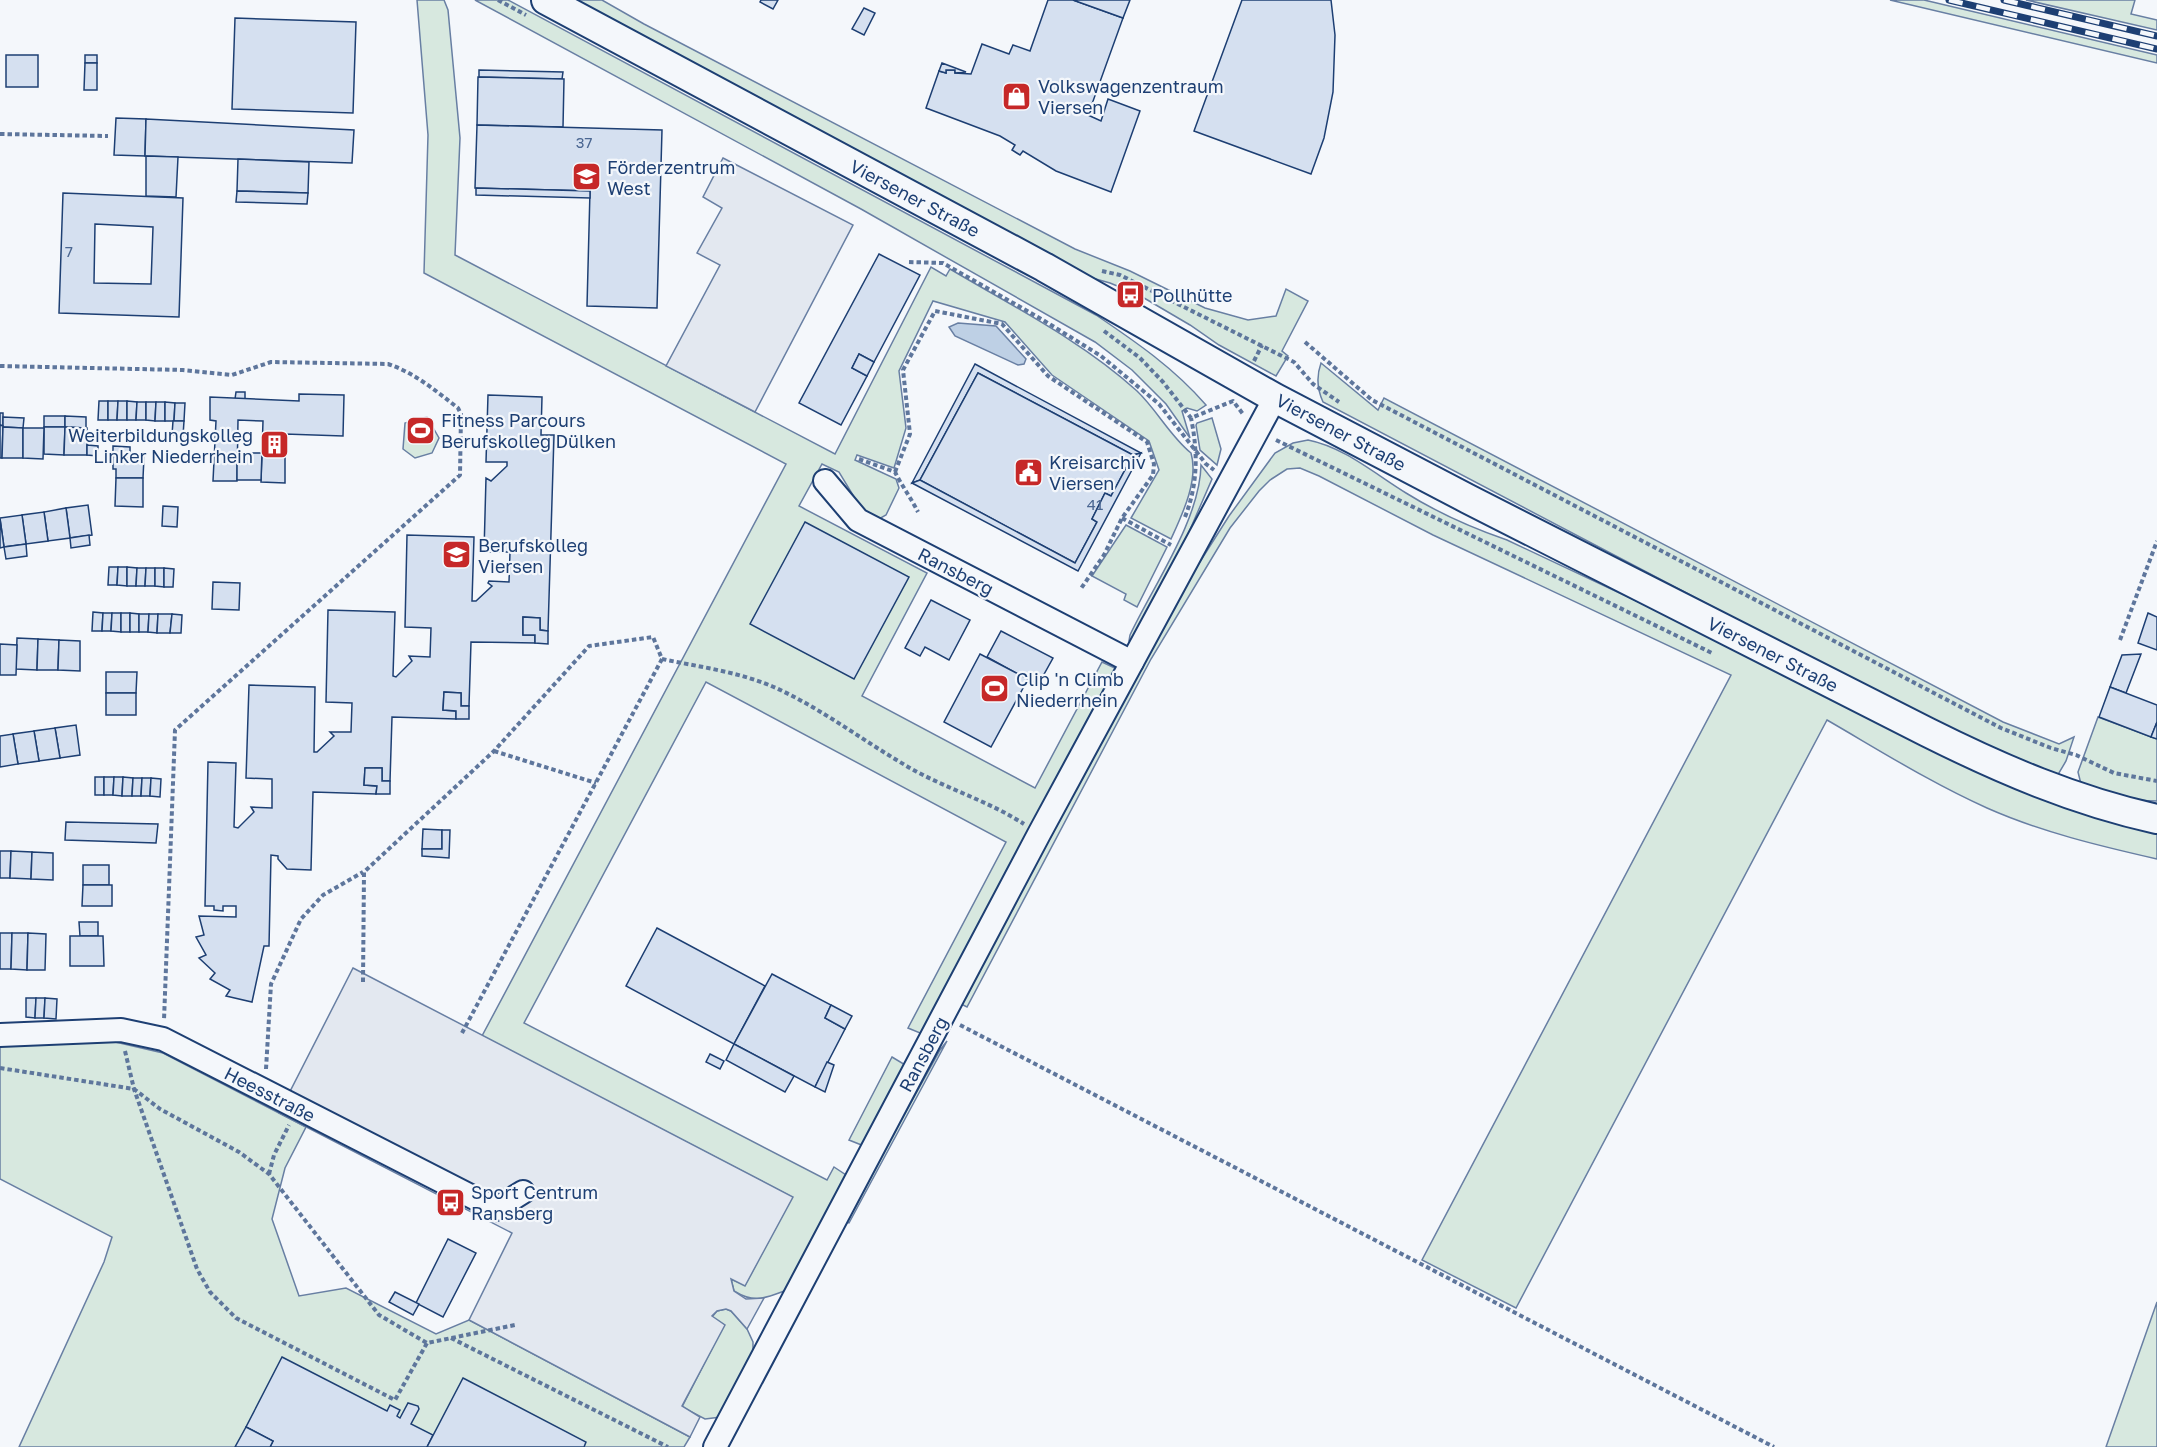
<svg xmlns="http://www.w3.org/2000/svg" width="2157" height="1447" font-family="'Golos Text',sans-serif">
<rect width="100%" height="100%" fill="#f4f7fb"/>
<!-- green -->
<g fill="#d7e8df" stroke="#687fa3" stroke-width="1.5">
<path d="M 417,0 L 444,0 L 448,10 L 460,138 L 455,255 L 835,454 L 931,267 L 946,276 L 950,269 C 1014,307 1082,341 1137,391 C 1157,410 1170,436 1191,453 C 1199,480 1182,515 1171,539 L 1131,518 L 1159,470 L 1149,441 L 1052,375 L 1005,322 L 933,301 L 899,371 L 906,428 L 894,468 L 857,455 L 855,460 L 896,479 L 899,488 L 886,515 L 879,519 L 862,510 L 839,472 L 822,464 L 799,506 L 927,573 L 862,696 L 1035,788 L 1102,662 L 1117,669 L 926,1030 L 920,1033 L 908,1028 L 1006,842 L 706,682 L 524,1023 L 827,1180 L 834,1167 L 849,1177 L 787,1290 C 765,1298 755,1304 734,1291 L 731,1279 L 745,1285 L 792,1197 L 482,1036 L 786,464 L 424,273 L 428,135 Z"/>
<path d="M 475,0 L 508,0 L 1096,315 C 1136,342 1174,368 1206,405 L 1197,411 L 1187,408 L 1182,411 L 1190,438 L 1166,404 L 1132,370 L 1095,342 L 861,209 Z"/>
<polygon points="570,0 602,0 644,24 1075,249 1130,271 1205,308 1248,320 1276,316 1286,289 1308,301 1282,351 1288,356 1276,376 1219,345 1190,325 1139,295 1110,283 1085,276"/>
<polygon points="1890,0 1924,0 2157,55 2157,63"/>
<polygon points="2026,0 2135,0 2131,14 2157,20 2157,30"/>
<path d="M 1321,363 L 1378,410 L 1384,398 L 2003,722 L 2059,744 L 2074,737 L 2066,761 L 2056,778 L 2029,773 L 1323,402 C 1317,389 1316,377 1321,363 Z"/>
<polygon points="427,417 439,438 432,453 415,458 403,449 405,423"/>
<polygon points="1212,418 1221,449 1217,465 1200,450 1196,425 1197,423"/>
<path d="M 1308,440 C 1344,447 1375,474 1406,493 C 1438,513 1472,528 1507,540 L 1751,655 L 2157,832 L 2157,859 C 2100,846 2041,832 1987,808 C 1931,783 1879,750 1827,720 L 1516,1308 L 1422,1260 L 1731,675 L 1433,535 L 1319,476 L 1300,468 L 1287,469 L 1270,480 L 1259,491 L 1230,528 L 1151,659 L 967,1007 L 961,1004 L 1189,579 L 1229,516 L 1275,453 L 1293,443 Z"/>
<path d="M 1201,465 L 1212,479 L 1179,555 L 1133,642 L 1129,641 L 1130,635 C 1153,586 1200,520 1201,465 Z"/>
<polygon points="1126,525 1167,547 1137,607 1124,600 1126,594 1092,576"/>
<path d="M 2098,717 L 2157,739 L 2157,801 C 2135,801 2100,795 2081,784 L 2078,772 Z"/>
<polygon points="111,1041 163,1053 306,1127 285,1168 272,1219 299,1296 346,1288 436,1334 469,1320 690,1437 684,1447 19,1447 104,1262 112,1237 0,1179 0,1044"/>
<polygon points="947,1041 849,1223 845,1222 940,1050"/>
<polygon points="892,1057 907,1066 864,1146 849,1140"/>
<polygon points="2157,1302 2157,1447 2106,1447"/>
<polygon points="726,1309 731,1311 747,1329 753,1342 753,1355 721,1417 705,1419 682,1407 724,1325 712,1317 717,1311"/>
</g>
<!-- parking -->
<g fill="#e3e8f0" stroke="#687fa3" stroke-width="1.5">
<polygon points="723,158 853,225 755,412 666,366 720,265 697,253 722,208 703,197"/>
<polygon points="353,968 793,1197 745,1286 731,1279 734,1291 746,1299 764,1298 747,1329 731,1311 726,1309 717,1311 712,1316 725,1325 682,1406 700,1417 690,1437 469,1320 512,1233 279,1113"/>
</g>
<!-- water -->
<polygon fill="#bed0e5" stroke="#687fa3" stroke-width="1.5" points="958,323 996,326 1026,359 1024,364 1018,365 955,336 949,327"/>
<!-- building -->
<g fill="#d5e0f0" stroke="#1d3f73" stroke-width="1.5" fill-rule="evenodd">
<polygon points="761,0 778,0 773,9 760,2"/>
<polygon points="1048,0 1073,0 1123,18 1088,115 1101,121 1108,99 1140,111 1111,192 1056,171 1023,151 1020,155 1012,150 1015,145 1000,136 926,108 939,71 946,73 946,70 955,70 955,73 971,74 982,44 1009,54 1013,45 1030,51"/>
<polygon points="1073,0 1130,0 1123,18"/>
<polygon points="1242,0 1331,0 1335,35 1333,92 1324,138 1311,174 1194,131"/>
<polygon points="864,8 875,13 864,35 852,29"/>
<polygon points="235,18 356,22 353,113 232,109"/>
<rect x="6" y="55" width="32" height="32"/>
<rect x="85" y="55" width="12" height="8"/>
<polygon points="85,63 97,63 97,90 84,90"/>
<polygon points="942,63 966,72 955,73 955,70 946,70 946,73 939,71"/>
<polygon points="479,70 563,72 562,79 479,77"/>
<polygon points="478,77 564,79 563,127 477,125"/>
<polygon points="116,118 146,119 145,156 114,155"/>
<polygon points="146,119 354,130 352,163 145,156"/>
<polygon points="477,125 662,130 657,308 587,306 590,191 475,188"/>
<polygon points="146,156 178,157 176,197 146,196"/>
<polygon points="238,159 309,162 308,193 237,191"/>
<polygon points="476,188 590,191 590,198 476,195"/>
<polygon points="237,191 308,193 307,204 236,202"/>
<path d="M 63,193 L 183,198 L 179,317 L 59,313 ZM 95,224 L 153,227 L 151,284 L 94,283 Z"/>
<polygon points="879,254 920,275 874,362 859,354 852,368 867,376 841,425 799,403"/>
<polygon points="859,354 874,362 867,376 852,368"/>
<polygon points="975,364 1141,453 1133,455 978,373 920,480 912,483"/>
<polygon points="978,373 1133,455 1111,496 1105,493 1092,519 1097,522 1075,563 920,480"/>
<polygon points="236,392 245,392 245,400 235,399"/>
<polygon points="299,394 344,395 343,436 285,434 285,483 261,482 263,421 238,420 237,481 213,481 216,421 210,420 210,397 299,401"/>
<polygon points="488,395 542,397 541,435 554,435 548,631 540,630 540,618 523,617 523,635 535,635 535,643 471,642 469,706 461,706 461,693 444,692 443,710 456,711 456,719 392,717 390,781 382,781 382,768 365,768 364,785 377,786 376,794 313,792 311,870 287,869 278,859 278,856 271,855 269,946 264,946 252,1002 226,996 230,990 210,979 215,973 199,958 206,955 196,937 204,935 199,916 236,917 236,906 223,906 223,911 214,910 214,906 205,906 208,762 236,763 234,827 238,828 254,812 251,807 272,808 272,779 246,778 249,685 315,687 314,752 317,752 334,736 330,732 351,732 352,703 326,702 328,610 395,612 393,676 396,677 412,661 409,656 430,657 431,628 405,627 407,535 474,537 472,601 476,601 492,586 488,583 489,581 509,582 510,552 484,552 486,478 491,481 507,466 507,462 486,462"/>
<polygon points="99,401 108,401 108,420 98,420"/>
<polygon points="108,401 118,401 117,420 108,420"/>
<polygon points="118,401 127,401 127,420 117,420"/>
<polygon points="127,401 137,402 136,420 127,420"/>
<polygon points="137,402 146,402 146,420 136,420"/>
<polygon points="146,402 156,402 155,421 146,420"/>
<polygon points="156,402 165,402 165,421 155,421"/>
<polygon points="165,402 175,403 174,421 165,421"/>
<polygon points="175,403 185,403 184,421 174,421"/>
<polygon points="0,413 3,413 3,426 0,425"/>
<rect x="44" y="416" width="21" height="11"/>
<polygon points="65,416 86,417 86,428 65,427"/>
<polygon points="3,417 24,418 23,428 3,427"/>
<polygon points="173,421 184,421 183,436 172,435"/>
<polygon points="0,425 3,426 2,458 0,458"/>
<polygon points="3,427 23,428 23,458 2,458"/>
<polygon points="44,427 65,427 64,455 44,454"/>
<polygon points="65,427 87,428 87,455 64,455"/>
<polygon points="23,428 44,428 43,459 23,458"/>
<polygon points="87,445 98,446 98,456 87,455"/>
<polygon points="113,446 130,447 130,456 113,457"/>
<polygon points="237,453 262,453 261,480 237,480"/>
<polygon points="1141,453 1078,571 912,483 920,480 1075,563 1097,522 1092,519 1105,493 1111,496 1133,455"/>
<polygon points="113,457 144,457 143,478 116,478 116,469 113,469"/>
<polygon points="116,478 143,478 143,507 115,506"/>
<polygon points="88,505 92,535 70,538 66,508"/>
<polygon points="163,506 178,507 177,527 162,526"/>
<polygon points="66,508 70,538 48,541 44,512"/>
<polygon points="44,512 48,541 26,544 22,515"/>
<polygon points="22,515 26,544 4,547 0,518"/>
<polygon points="0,519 4,547 0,548"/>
<polygon points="805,522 909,577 854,679 750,624"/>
<polygon points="89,535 90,545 71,548 70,538"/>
<polygon points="26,544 27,556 6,559 4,547"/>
<polygon points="109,567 118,567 117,585 108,585"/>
<polygon points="118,567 127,567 127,586 117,585"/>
<polygon points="127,567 137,568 136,586 127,586"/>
<polygon points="137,568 146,568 145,586 136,586"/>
<polygon points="146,568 155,568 155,586 145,586"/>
<polygon points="155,568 164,568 164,587 155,586"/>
<polygon points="164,568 174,569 173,587 164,587"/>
<polygon points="213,582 240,583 239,610 212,609"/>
<polygon points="931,600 970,620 949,660 925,647 920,656 905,648"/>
<polygon points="93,612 103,613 102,631 92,631"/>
<polygon points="103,613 112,613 111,631 102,631"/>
<polygon points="112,613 121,613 121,632 111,631"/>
<rect x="121" y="613" width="9" height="19"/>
<polygon points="130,613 139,614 139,632 130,632"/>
<polygon points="2148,613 2157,617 2157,650 2138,643"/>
<polygon points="139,614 149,614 148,632 139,632"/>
<polygon points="149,614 158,614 157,633 148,632"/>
<polygon points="158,614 172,614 170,633 157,633"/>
<polygon points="172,614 182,615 181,633 170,633"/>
<polygon points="523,617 540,618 540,630 548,631 548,644 535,643 535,635 523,635"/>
<polygon points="1001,631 1053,658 1038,685 987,657"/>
<polygon points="17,638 38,639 37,670 16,669"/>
<polygon points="38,639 59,640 58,670 37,670"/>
<polygon points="59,640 80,641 80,671 58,670"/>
<polygon points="0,644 17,645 16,675 0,675"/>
<polygon points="980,654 1028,679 991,747 944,722"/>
<polygon points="2141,654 2126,693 2110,687 2122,655"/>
<polygon points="106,672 137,672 136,693 106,693"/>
<polygon points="2110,687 2157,705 2157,722 2151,737 2099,717"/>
<polygon points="444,692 461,693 461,706 469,706 469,719 456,719 456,711 443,710"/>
<rect x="106" y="693" width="30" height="22"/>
<polygon points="2157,722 2157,739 2151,737"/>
<polygon points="76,725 80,755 60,758 55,728"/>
<polygon points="55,728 60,758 39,761 34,731"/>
<polygon points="34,731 39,761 18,764 13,734"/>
<polygon points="13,734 18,764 0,767 0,736"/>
<polygon points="365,768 382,768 382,781 390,781 390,794 376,794 377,786 364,785"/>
<rect x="95" y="777" width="9" height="18"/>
<polygon points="104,777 114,777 113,795 104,795"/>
<polygon points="114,777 123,777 122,796 113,795"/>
<polygon points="123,777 133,778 132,796 122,796"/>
<polygon points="133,778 142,778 141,796 132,796"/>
<polygon points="142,778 151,778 150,796 141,796"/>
<polygon points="151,778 161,779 160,797 150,796"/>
<polygon points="66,822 158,824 156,843 65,840"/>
<polygon points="423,829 442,830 442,849 422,849"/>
<polygon points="442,830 450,830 449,858 422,856 422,849 442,849"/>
<polygon points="0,851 11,851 10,878 0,878"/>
<polygon points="11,851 32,852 31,879 10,878"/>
<polygon points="32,852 53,853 53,880 31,879"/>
<rect x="83" y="865" width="26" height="20"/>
<polygon points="83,885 112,885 112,906 82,906"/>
<polygon points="79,922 98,922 98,936 80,936"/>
<polygon points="657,928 765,986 734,1044 626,986"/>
<polygon points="0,933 12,933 11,969 0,969"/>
<polygon points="12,933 28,933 27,970 11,969"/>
<polygon points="28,933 46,934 45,970 27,970"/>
<polygon points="70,936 103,936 104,966 70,966"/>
<polygon points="772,974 831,1005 825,1018 845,1029 815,1087 734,1044"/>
<polygon points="26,998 36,998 35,1018 26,1017"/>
<polygon points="36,998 45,998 44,1018 35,1018"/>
<polygon points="45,998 57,999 56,1019 44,1018"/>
<polygon points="831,1005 852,1016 845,1029 825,1018"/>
<polygon points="734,1044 794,1076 785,1092 726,1060"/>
<polygon points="710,1054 724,1061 720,1069 706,1062"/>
<polygon points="827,1062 834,1065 825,1092 815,1087"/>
<polygon points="448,1239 476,1253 443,1317 416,1303"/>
<polygon points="395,1292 419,1304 413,1315 389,1302"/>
<polygon points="282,1357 387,1411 390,1405 400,1410 397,1416 400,1418 408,1403 418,1406 419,1409 411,1424 433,1435 427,1447 270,1447 273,1441 246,1427"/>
<polygon points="463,1378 586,1442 584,1447 427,1447"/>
<polygon points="246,1427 273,1441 270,1447 235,1447"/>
</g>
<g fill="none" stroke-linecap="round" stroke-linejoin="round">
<defs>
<g id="minor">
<polyline points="825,481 858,520 1132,662"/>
<polyline points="0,1035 121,1030 163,1039 496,1209 523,1192"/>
<polyline points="715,1447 1039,834 1275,398"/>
</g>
<path id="major" d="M 546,0 L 1044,267 L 1275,398 L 1468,499 L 1927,732 C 2001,769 2075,801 2157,819"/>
</defs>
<!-- minor casing -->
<use href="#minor" stroke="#1d3f73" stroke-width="26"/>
<!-- major casing -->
<use href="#major" stroke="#1d3f73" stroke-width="32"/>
<!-- path -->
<g stroke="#5e769c" stroke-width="4" stroke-dasharray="4.5 3" stroke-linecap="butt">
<polyline points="498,0 526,15"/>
<polyline points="0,134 108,136"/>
<polyline points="909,262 943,263 1043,320 1101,356 1159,404 1206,464 1214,470"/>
<polyline points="1102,271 1120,275 1294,362 1313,384 1339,402"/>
<polyline points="1104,331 1140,358 1163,382 1191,418 1233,401 1243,414"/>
<polyline points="1305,342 1372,400 2001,728 2051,748 2076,755 2114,773 2157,781"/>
<polyline points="1254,361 1262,345"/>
<path d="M 0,366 L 183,370 L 232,375 L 271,362 L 388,364 C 415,373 436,391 458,408 L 461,414 L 460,475 L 175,730 L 164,1020"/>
<polyline points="1276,440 1714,654"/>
<path d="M 859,459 L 895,472 C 902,486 911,498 918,512"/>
<polyline points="895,472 910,434 903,370 935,311 1002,324 1048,376 1147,442 1154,464 1153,475 1122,518 1104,555 1080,590"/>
<path d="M 1185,517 C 1198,484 1198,452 1191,418"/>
<polyline points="1122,518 1171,545"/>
<polyline points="2120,640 2157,541"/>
<path d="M 662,659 C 700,667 740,672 776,688 C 822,709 862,740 905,765 C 943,788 987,800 1024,824"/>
<polyline points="494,751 596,783"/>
<polyline points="363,982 364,872 494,751 589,646 653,637 662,659 462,1033"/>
<polyline points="960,1025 1774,1447"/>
<polyline points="125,1051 134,1089 197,1269 210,1292 236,1318 395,1400 427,1343"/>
<polyline points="0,1068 134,1089 160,1109 239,1152 269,1174 379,1315 427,1343 515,1325"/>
<polyline points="266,1069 271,984 301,919 323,895 363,872"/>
<polyline points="269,1174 274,1155 289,1125"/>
<polyline points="451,1338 668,1447"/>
</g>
<!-- minor -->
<use href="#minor" stroke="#f4f7fb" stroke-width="22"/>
<!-- major -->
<use href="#major" stroke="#f4f7fb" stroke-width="28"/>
<defs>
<g id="rail">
<polyline points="1949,0 2157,49"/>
<polyline points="2004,0 2157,36"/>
</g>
</defs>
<!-- rail casing -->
<use href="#rail" stroke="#1d3f73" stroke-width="7"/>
<!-- rail -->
<use href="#rail" stroke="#f4f7fb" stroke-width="4.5" stroke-dasharray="14" stroke-linecap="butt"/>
</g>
<!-- icons -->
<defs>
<symbol id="shop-square" viewBox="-11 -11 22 22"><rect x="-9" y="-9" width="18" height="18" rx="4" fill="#c62828" stroke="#f4f7fb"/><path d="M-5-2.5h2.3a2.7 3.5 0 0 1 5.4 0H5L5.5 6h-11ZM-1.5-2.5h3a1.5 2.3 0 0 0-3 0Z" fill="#fff"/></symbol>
<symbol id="school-square" viewBox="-11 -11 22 22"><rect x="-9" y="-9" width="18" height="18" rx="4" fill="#c62828" stroke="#f4f7fb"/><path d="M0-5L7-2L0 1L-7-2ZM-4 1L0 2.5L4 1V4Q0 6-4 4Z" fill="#fff"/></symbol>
<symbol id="bus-square" viewBox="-11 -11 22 22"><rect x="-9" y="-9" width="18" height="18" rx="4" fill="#c62828" stroke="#f4f7fb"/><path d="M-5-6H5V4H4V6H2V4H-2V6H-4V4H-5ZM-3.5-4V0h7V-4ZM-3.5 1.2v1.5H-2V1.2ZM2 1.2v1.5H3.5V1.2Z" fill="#fff"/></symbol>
<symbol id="stadium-square" viewBox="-11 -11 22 22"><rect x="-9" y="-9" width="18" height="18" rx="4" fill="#c62828" stroke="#f4f7fb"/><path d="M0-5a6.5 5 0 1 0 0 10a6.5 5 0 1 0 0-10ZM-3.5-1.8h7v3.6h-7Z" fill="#fff"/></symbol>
<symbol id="building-square" viewBox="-11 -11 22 22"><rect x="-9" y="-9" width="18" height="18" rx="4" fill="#c62828" stroke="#f4f7fb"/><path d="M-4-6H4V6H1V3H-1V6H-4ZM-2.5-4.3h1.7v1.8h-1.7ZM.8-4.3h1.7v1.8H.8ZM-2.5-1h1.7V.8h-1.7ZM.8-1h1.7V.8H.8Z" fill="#fff"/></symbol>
<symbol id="civic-square" viewBox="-11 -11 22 22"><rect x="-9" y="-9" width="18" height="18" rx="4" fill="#c62828" stroke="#f4f7fb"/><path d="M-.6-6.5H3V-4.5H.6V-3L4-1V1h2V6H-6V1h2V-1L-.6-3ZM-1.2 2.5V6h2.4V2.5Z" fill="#fff"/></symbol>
</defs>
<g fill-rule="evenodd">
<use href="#shop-square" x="1000" y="80" width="33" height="33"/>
<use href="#school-square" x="570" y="160" width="33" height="33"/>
<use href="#bus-square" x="1114" y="278" width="33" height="33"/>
<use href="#stadium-square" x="404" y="414" width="33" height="33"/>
<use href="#building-square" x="258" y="428" width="33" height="33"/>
<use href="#civic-square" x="1012" y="456" width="33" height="33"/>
<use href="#school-square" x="440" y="538" width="33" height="33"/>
<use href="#stadium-square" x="978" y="672" width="33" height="33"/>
<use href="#bus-square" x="434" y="1186" width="33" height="33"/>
</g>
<g text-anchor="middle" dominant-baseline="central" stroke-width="4.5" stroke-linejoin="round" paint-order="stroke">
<!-- number labels -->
<g font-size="15" fill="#4b6792">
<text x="584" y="142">37</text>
<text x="69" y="251">7</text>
<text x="1095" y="504">41</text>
</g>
<!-- poi labels -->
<g font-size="18" fill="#1d3f73" stroke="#f4f7fb" text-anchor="start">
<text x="1038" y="86">Volkswagenzentraum<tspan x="1038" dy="21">Viersen</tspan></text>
<text x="607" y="167">Förderzentrum<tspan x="607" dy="21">West</tspan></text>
<text x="1152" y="295">Pollhütte</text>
<text x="441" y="420">Fitness Parcours<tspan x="441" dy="21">Berufskolleg Dülken</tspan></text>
<text x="253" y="435" text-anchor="end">Weiterbildungskolleg<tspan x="253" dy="21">Linker Niederrhein</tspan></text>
<text x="1049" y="462">Kreisarchiv<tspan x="1049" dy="21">Viersen</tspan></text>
<text x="478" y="545">Berufskolleg<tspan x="478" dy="21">Viersen</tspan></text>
<text x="1016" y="679">Clip 'n Climb<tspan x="1016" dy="21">Niederrhein</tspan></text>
<text x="471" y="1192">Sport Centrum<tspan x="471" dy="21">Ransberg</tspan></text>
</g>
<!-- street labels -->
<g font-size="18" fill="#1d3f73" stroke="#f4f7fb">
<text transform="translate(915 198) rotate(28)">Viersener Straße</text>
<text transform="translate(1341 432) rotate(28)">Viersener Straße</text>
<text transform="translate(956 571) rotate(27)">Ransberg</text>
<text transform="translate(1773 654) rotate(27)">Viersener Straße</text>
<text transform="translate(923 1054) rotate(-62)">Ransberg</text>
<text transform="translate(270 1094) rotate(27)">Heesstraße</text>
</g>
</g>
</svg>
